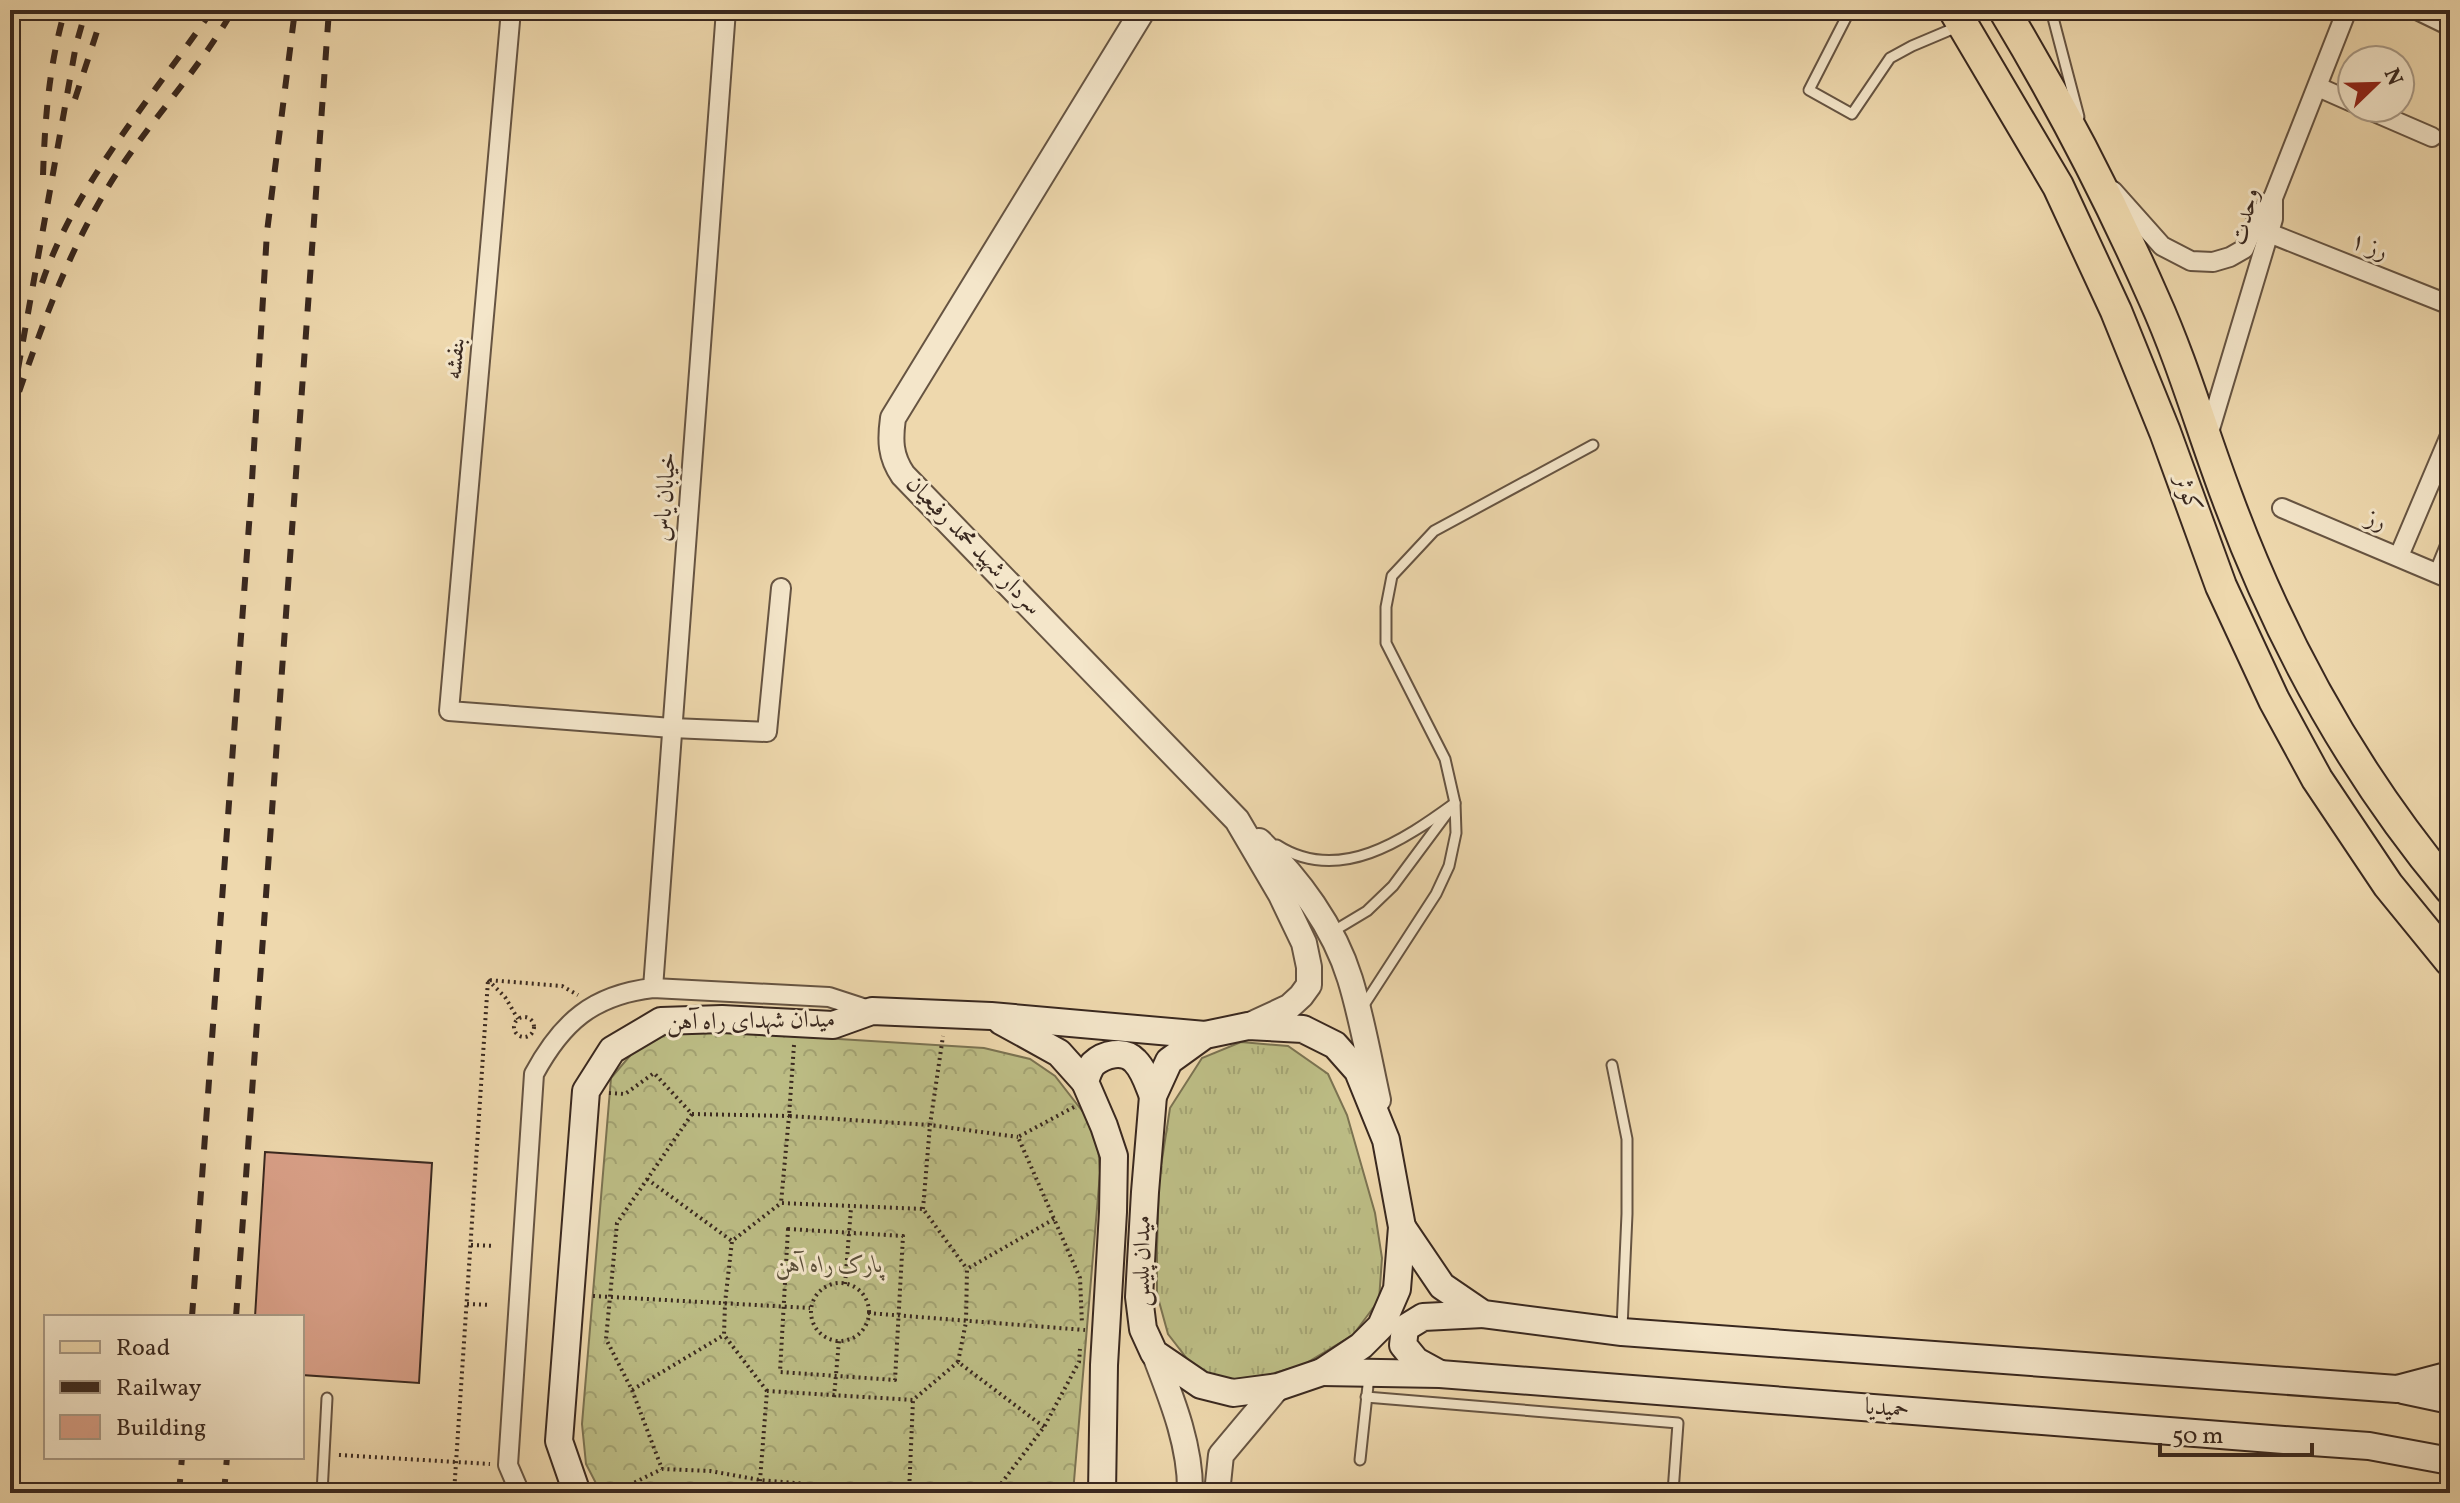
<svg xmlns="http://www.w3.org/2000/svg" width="2460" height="1503" font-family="Vollkorn,Amiri,serif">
<defs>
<pattern id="grass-tufts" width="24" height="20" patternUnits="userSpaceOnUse" patternTransform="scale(2)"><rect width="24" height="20" fill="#bdbe86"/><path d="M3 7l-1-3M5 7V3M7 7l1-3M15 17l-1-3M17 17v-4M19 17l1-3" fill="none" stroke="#a3a373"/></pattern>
<pattern id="forest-crowns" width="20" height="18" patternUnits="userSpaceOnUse" patternTransform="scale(2)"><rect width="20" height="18" fill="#bdbe86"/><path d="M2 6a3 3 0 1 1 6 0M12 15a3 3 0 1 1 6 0" fill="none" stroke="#a3a373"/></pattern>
</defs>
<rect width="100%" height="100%" fill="#eed8ad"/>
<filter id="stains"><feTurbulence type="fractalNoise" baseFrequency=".0025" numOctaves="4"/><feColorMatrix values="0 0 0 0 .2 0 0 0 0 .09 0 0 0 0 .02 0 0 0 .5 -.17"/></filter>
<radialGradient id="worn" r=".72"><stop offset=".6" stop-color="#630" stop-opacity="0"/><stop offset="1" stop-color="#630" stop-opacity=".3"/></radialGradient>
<!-- grass -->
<polygon fill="url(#grass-tufts)" stroke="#7b7352" stroke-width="2" points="1241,1042 1288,1046 1328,1074 1347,1115 1375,1213 1382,1258 1379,1300 1353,1335 1303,1365 1239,1383 1195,1369 1168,1334 1157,1294 1157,1250 1159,1179 1170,1108 1202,1058"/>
<!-- forest -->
<polygon fill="url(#forest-crowns)" stroke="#7b7352" stroke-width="2" points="709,1031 984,1048 1030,1059 1055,1076 1097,1130 1100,1173 1073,1493 601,1493 586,1464 582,1424 611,1078 634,1051 670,1032"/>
<!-- building -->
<polygon fill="#d9a088" stroke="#39281f" stroke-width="2" points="265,1152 432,1163 419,1383 302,1375 302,1317 255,1317"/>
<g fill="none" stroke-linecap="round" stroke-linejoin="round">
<defs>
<g id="service">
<polyline points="1850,10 1809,90 1852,114 1890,58 1912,46 1957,27"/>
<polyline points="2051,10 2079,117"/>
<path d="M 1277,845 C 1339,885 1404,840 1455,803"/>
<polyline points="1332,932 1367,911 1393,886 1448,812"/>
<polyline points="1362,1008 1436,894 1449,866 1456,833 1455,803 1445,759 1386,643 1386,607 1392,576 1434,531 1593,445"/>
<polyline points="1612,1065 1627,1139 1627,1214 1622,1328"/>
<polyline points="1366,1397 1678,1423 1673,1492"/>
<polyline points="1360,1460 1369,1376"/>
<polyline points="322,1493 327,1398"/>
<polyline points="1630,1493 1687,1493"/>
</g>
<g id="minor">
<polyline points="511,10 449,711 672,728 767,732 781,588"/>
<polyline points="2417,10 2450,26"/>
<polyline points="2318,87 2352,102"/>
<polyline points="2365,108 2432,137"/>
<polyline points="2113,191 2162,246 2191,261 2213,262 2230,257 2244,249 2259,215 2273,198"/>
<polyline points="2269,233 2450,305"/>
<polyline points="2207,439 2273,219 2273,198 2347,10"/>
<polyline points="2282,508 2450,579"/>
<polyline points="2399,556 2449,438"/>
<polyline points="2439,573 2450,546"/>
<polyline points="653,988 726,10"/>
<path d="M 520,1493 L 508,1465 L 534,1074 C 562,1022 593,995 653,988 L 829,997 L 872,1011"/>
</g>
<g id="tertiary">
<path d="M 1143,10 L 893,418 C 890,440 890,456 903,475 L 1237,820 L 1281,895 L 1304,943 L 1309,967 L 1309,985 L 1301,996 L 1289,1007 L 1248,1026"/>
<path d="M 1259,841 C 1298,878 1334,927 1350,979 C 1362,1018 1369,1059 1378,1100"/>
<path d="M 1154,1353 C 1171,1397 1191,1445 1190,1493"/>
<polyline points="1217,1493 1221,1455 1278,1387"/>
</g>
<g id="secondary">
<polyline points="1001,1021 1059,1053 1085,1082"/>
<polygon points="1248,1026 1303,1029 1335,1045 1358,1071 1386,1140 1402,1227 1397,1289 1381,1326 1361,1346 1322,1372 1278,1387 1233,1393 1201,1385 1154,1353 1143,1329 1139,1297 1145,1192 1153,1096 1169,1061 1205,1035"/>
<polyline points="1402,1227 1442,1286 1483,1314 1622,1332 2397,1389 2450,1375"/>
<polyline points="1322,1372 1440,1374 2284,1440 2369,1446 2450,1461"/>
<polyline points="1438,1373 1416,1361 1403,1345 1405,1328 1423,1317 1483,1314"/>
<polyline points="2403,1390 2450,1400"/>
<polyline points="577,1493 559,1441 586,1091 612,1050 661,1021 722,1019 833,1025 872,1011 991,1016 1205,1035"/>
<path d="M 1102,1493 L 1104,1365 L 1113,1212 L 1114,1156 L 1104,1126 L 1085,1082 C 1087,1075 1089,1069 1093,1064 C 1104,1054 1124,1049 1135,1061 C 1144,1070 1148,1084 1153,1096"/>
</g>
<g id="primary">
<polyline points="1954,10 2058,186 2116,311 2165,432 2221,586 2274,700 2317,779 2388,885 2450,961"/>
<path d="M 2004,10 C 2060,103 2110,199 2154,299 C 2183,363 2202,431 2227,497 C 2279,638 2353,773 2450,889"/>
</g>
</defs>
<!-- service casing -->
<use href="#service" stroke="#665442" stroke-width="13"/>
<!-- minor casing -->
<use href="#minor" stroke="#665442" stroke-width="22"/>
<!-- tertiary casing -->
<use href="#tertiary" stroke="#665442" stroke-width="28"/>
<!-- secondary casing -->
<use href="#secondary" stroke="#39281f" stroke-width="30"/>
<!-- primary casing -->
<use href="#primary" stroke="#39281f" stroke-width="34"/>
<!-- path -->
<g stroke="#39281f" stroke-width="4" stroke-dasharray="2 4" stroke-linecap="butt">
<polyline points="488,980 505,997 518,1019"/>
<circle cx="524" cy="1027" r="10"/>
<polyline points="794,1045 789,1116 930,1125 1018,1137"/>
<polyline points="609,1093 625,1094 654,1073 692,1114 617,1223 606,1339 632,1390 724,1335"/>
<polyline points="1074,1107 1018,1137 1080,1278 1082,1324"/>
<polyline points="692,1114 789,1116 781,1203"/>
<polyline points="647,1179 732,1241"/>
<polyline points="923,1209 930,1125 943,1036"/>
<polygon points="788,1229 903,1236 895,1380 780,1372"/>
<polyline points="471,1245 494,1246"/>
<circle cx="840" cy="1312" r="29"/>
<polyline points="845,1284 851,1208"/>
<polyline points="593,1296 810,1308"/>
<polyline points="467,1304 490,1305"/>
<polyline points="868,1313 1085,1330"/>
<polyline points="632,1390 662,1469"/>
<polyline points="767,1391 724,1335 725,1303 732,1241 781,1203 923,1209 967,1269"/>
<polyline points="834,1397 839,1341"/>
<polyline points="1044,1427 958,1362 966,1322 967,1269 1054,1219"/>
<polyline points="339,1455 490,1464"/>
<polyline points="454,1493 488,980 562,986 578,995"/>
<polyline points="613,1493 662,1469 710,1471 760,1480 909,1493"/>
<polyline points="759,1493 767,1391 913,1400 958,1362"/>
<polyline points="909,1493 913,1400"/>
<polyline points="994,1493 1044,1427 1079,1362 1080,1349"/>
</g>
<!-- service -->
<use href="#service" stroke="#f4e6ca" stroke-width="9"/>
<!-- minor -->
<use href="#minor" stroke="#f4e6ca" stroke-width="18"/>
<!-- tertiary -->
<use href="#tertiary" stroke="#f4e6ca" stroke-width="24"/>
<!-- secondary -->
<use href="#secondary" stroke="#f4e6ca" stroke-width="26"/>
<!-- primary -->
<use href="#primary" stroke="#eed8ad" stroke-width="30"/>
<!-- rail -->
<g stroke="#39281f" stroke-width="6" stroke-dasharray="14 14" stroke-linecap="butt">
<polyline points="75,99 104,10"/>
<path d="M 43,175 C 45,118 49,65 65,10"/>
<path d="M 42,283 C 77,180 152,99 212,10"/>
<polyline points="18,369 76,45 86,10"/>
<path d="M 10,418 C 36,343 61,268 101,199 C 139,132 195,77 233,10"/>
<polyline points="192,1317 251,497 267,232 295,10"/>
<polyline points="236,1317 329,10"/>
<polyline points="179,1493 182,1457"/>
<polyline points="224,1493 227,1457"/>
</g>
</g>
<g text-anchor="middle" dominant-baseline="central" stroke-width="6" stroke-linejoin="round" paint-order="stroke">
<!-- street labels -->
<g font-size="24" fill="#39281f" stroke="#f4e6ca">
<text transform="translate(2246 217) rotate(-77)">وحدت</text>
<text transform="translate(2369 247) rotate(22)">رز ۱</text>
<text transform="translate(456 359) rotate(-85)">بنفشه</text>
<text transform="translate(2187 494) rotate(70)">کوثر</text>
<text transform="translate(666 497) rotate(-86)">خیابان یاس</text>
<text transform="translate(2376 521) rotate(22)">رز</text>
<text transform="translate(973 546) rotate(46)">سردار شهید محمد رفیعیان</text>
<text transform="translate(751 1022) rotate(-1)">میدان شهدای راه آهن</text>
<text transform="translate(1143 1261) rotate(-89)">میدان پلیس</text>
<text transform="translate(1887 1409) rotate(4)">حمیدیا</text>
</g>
<!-- park labels -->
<g font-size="24" font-style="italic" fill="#5a4e39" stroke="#f4e6ca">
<text x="829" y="1266">پارک راه آهن</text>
</g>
</g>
<!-- margin -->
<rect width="2460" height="1503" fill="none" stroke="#eed8ad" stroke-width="40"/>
<rect x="12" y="12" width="2436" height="1479" fill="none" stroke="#39281f" stroke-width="4"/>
<rect x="20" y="20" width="2420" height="1463" fill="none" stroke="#39281f" stroke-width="2"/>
<!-- legend -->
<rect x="44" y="1315" width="260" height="144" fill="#f4e6ca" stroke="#a99a86" stroke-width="2"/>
<rect x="60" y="1341" width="40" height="12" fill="#eed8ad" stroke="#a99a86" stroke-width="2"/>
<text x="116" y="1355" font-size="24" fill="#39281f">Road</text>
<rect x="60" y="1381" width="40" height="12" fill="#39281f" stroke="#a99a86" stroke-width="2"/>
<text x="116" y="1395" font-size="24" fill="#39281f">Railway</text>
<rect x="60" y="1415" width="40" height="24" fill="#d9a088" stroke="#a99a86" stroke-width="2"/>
<text x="116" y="1435" font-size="24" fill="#39281f">Building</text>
<!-- north arrow -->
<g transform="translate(2376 84) rotate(67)"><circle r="38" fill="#f4e6ca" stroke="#a99a86" stroke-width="2"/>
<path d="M0-6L14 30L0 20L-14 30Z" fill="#8f2418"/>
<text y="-12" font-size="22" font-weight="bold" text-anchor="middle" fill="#39281f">N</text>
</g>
<!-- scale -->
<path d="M2160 1443v12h152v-12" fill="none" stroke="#39281f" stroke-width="4"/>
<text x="2172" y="1443" font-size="24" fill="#39281f" stroke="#f4e6ca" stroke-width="6" paint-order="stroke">50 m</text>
<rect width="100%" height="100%" filter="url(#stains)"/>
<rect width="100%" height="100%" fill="url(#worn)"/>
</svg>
